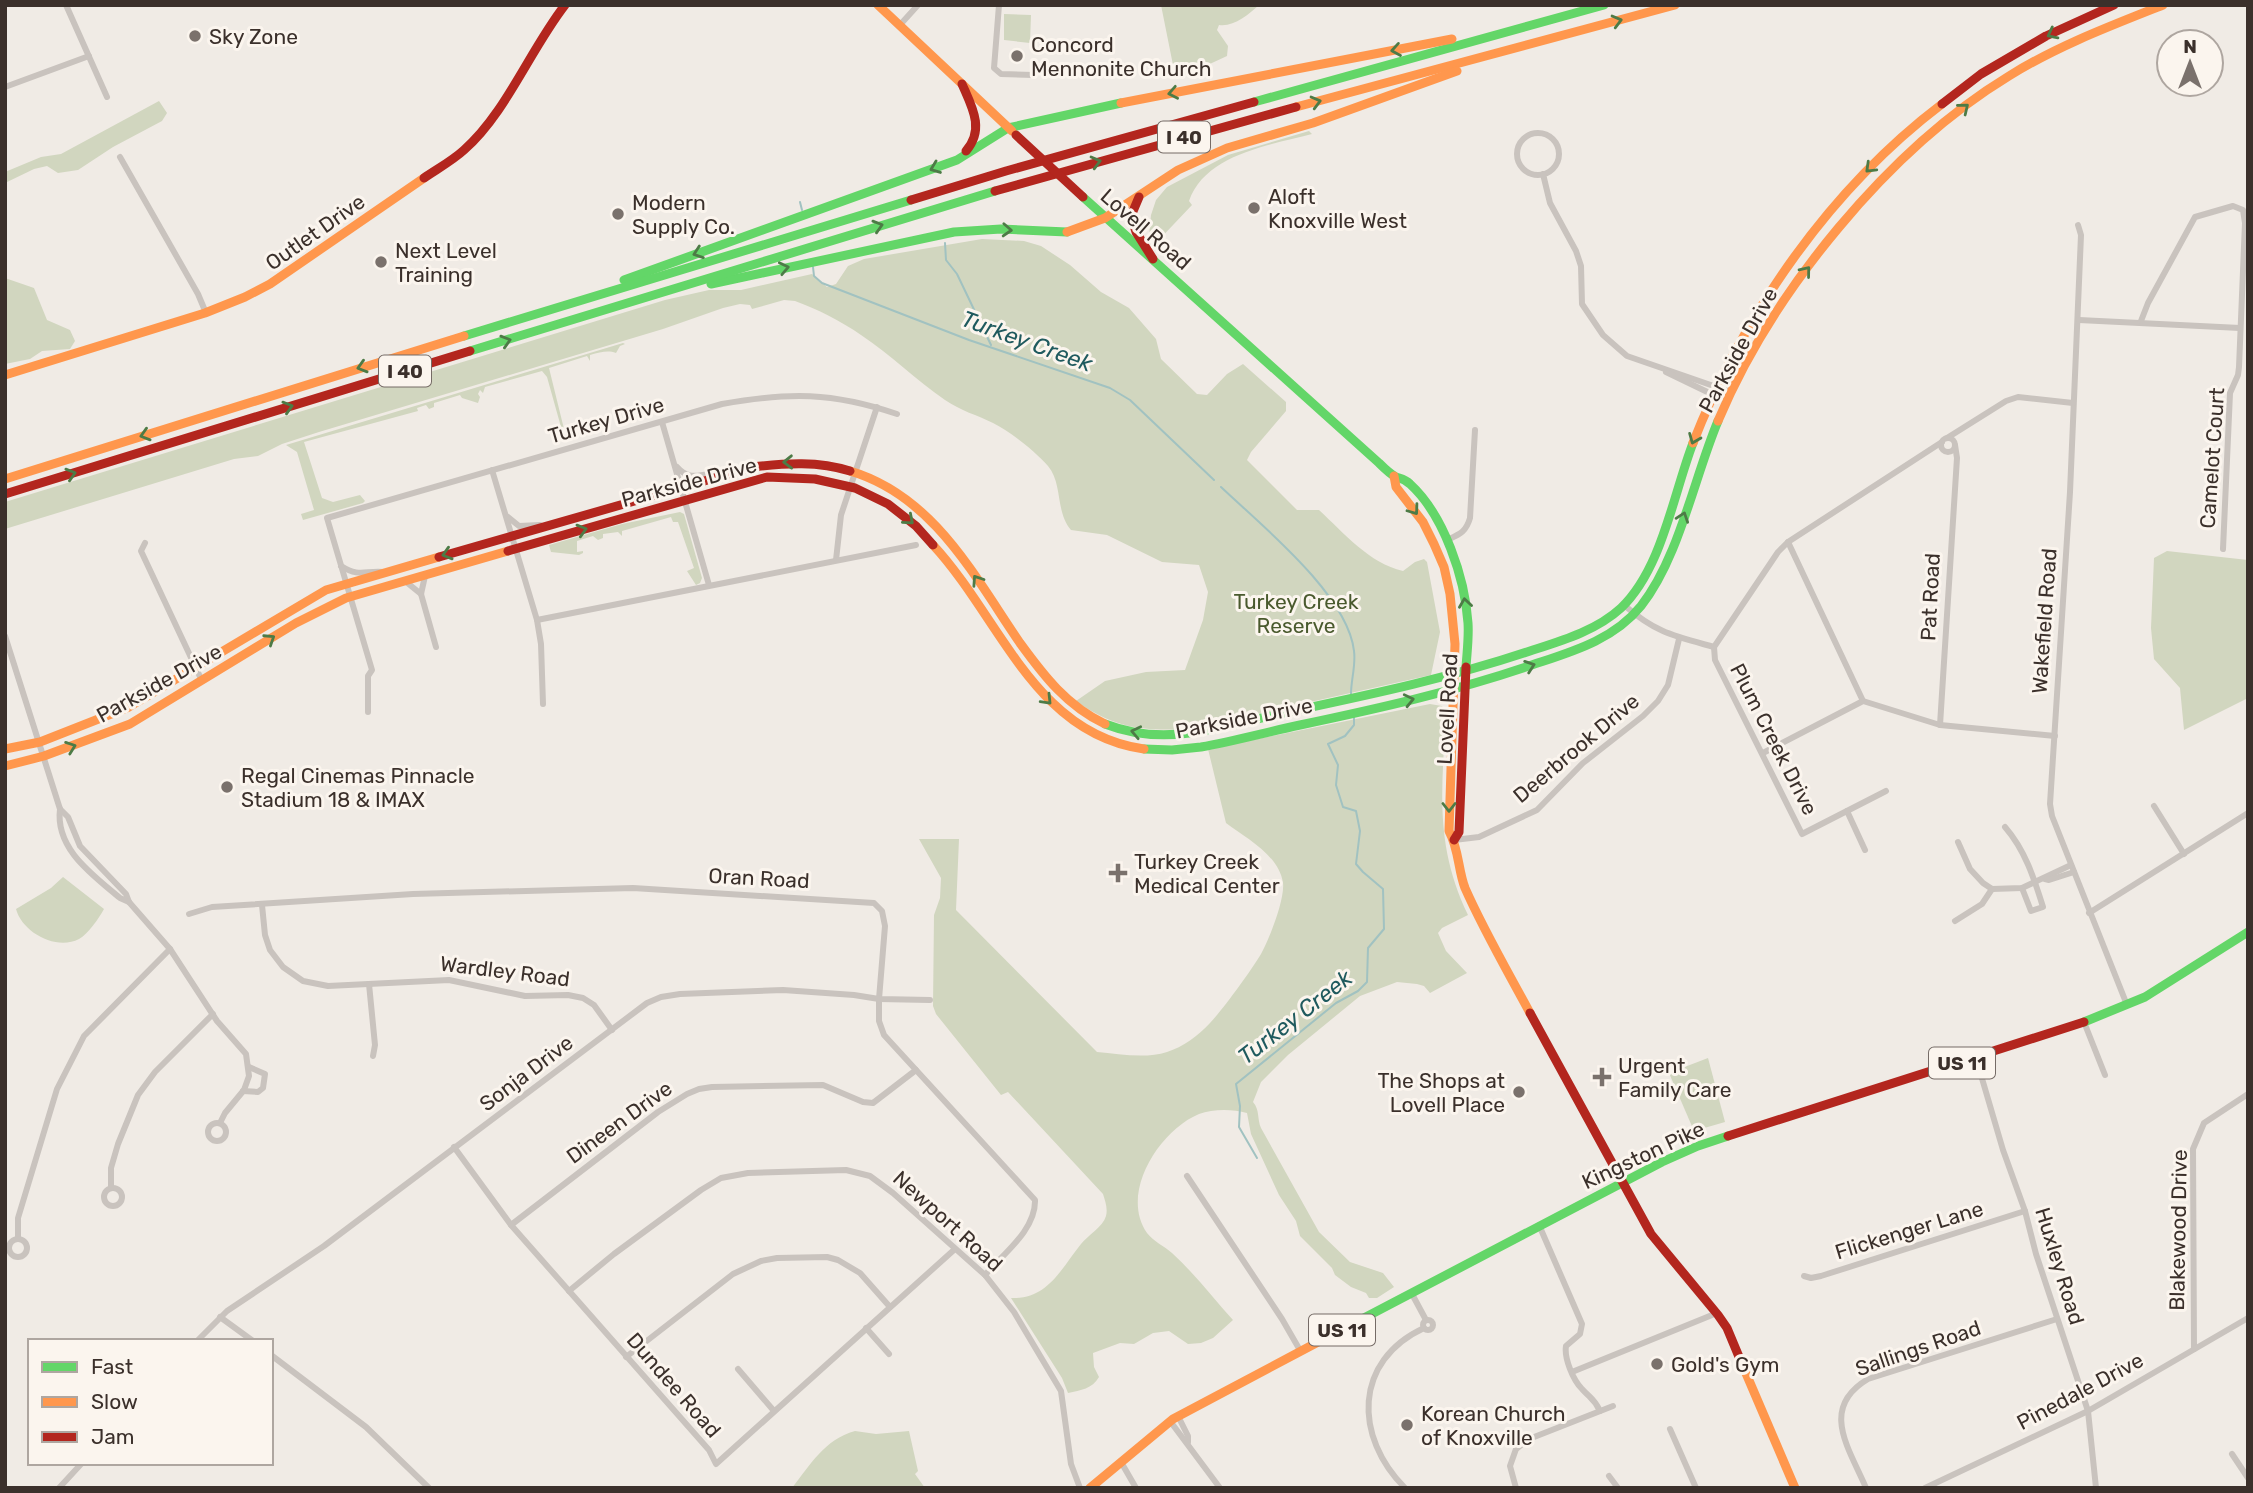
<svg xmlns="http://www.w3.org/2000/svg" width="2253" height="1493" font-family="Rubik,sans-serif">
<rect width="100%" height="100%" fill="#f0ebe5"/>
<!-- green -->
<g fill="#d1d6bf">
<path d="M 1161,5 L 1259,5 C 1248,15 1234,27 1219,25 L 1217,30 L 1228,46 L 1227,56 L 1186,75 L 1170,75 L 1170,66 L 1173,65 Z"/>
<polygon points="1004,14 1031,15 1030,43 1004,40"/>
<polygon points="159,101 167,113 162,121 113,147 78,170 58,173 47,166 34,169 5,183 5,172 41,157 61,154"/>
<path d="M 1309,131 L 1312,134 C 1270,145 1205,154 1189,201 L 1192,205 L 1155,244 L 1149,236 L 1151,215 L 1156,200 L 1167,187 L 1228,155 Z"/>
<path d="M 982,239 L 1024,241 L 1041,246 L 1070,265 L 1101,292 L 1129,308 L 1156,339 L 1161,359 L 1197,394 L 1207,395 L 1227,374 L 1243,364 L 1286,402 L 1286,411 L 1251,452 L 1247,460 L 1297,510 L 1319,510 C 1345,534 1369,563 1403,571 L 1415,562 L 1424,559 L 1427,562 L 1440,632 L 1431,675 L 1190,729 C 1143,731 1116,729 1076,701 L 1105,681 L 1146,672 L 1185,670 L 1203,620 L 1208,592 L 1199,565 L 1162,562 L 1107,535 L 1071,530 C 1055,511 1063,484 1048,466 C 1035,451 1011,432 993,423 C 977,415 961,411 945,400 C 916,380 891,355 861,335 C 841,321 817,309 795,301 L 784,300 L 752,309 L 750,305 L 740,304 L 723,308 L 663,329 L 319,432 L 282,444 L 258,456 L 234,459 L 5,529 L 5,502 L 665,300 L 709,290 L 741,290 L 812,274 L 827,287 L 836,284 L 848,266 L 864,259 Z"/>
<polygon points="5,278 34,288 47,320 70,330 75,341 70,349 42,351 30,359 5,364"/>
<path d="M 623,343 L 625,344 L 620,346 L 616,353 C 608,350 601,352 590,355 L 590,361 L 587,356 L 549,368 L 564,429 L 561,427 L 547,377 L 542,371 L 485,387 L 483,393 L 480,390 L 478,394 L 480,397 L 478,403 L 462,398 L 460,395 L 434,403 L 434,407 L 429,409 L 426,405 L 417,408 L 418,411 L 304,442 L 322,498 L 333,502 L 360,495 L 365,501 L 363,503 L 303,520 L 301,514 L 314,510 L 297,452 L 286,445 Z"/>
<polygon points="680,512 684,514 702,578 700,583 696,585 687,571 694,568 678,522 673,522 671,517 622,531 622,536 618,532 603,534 603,538 598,540 593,536 577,541 577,552 583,551 583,553 579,555 551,552 549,545 622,524"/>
<polygon points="2167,551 2248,560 2248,698 2184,730 2180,688 2154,659 2151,628 2154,558"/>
<path d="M 1430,704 L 1442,706 L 1446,713 C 1442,789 1434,844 1468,915 L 1442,928 L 1438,933 L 1446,951 L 1467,973 L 1430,993 L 1424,986 L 1417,984 L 1397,982 L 1360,996 L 1288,1055 L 1261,1082 L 1253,1102 C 1260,1110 1257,1119 1261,1128 L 1319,1232 L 1350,1262 L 1383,1273 L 1394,1287 L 1377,1298 L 1369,1298 L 1366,1293 L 1351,1287 L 1335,1275 L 1332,1268 L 1300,1236 L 1296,1221 L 1279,1195 L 1251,1134 L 1247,1113 C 1232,1109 1213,1109 1199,1114 C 1160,1130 1119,1193 1147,1233 C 1153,1241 1164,1246 1172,1253 C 1194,1273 1213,1298 1233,1320 L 1213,1338 L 1201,1343 L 1188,1344 L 1169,1331 L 1153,1333 L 1134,1344 L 1120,1343 L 1093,1353 L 1094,1367 L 1099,1377 C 1092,1389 1081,1390 1068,1393 L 1062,1378 L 1011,1298 C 1047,1300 1061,1269 1081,1244 C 1088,1235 1103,1227 1106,1216 C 1108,1208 1105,1201 1103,1194 L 1008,1092 L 1001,1095 L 936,1014 L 933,1006 L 934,915 L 940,898 L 941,878 L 919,839 L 959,839 L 956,910 L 1097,1052 C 1119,1054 1146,1059 1167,1052 C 1183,1047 1198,1036 1210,1023 C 1224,1008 1250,972 1261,954 C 1269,940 1285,899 1283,883 C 1279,855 1246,838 1226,823 L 1208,749 Z"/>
<path d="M 63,877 L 104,909 C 99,918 88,934 79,939 C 56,951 22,932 16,909 L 51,888 Z"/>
<polygon points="1708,1058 1725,1122 1694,1131 1669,1073"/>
<path d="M 855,1431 L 876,1434 L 909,1431 L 918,1471 L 915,1474 L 925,1488 L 792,1488 C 811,1464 824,1440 855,1431 Z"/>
</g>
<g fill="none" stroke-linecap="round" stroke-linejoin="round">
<!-- stream -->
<g stroke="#a1c2c1" stroke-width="2">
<polyline points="800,202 802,210"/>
<polyline points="945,243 946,260 957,274 991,345"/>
<polyline points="813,267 814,276 822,283 969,340 1110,388 1130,400 1214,480"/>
<path d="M 1221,487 C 1261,525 1348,595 1354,651 C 1356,665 1351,680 1351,694"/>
<polyline points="1257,1158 1239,1127 1240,1106 1236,1084 1336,1003 1358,991 1367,982 1368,948 1384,929 1383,889 1363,872 1356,864 1360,831 1356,811 1343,807 1336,785 1338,765 1328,744 1345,736 1354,725 1354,717"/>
</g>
<!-- street -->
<g stroke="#c9c3be" stroke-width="6">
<polyline points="66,5 107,97"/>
<polyline points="999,5 994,68 1001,74 1033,75"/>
<polyline points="899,26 918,5"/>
<polyline points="5,87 89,56"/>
<circle cx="1538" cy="154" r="21"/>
<polyline points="120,157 198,294 206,313"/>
<polyline points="1543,174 1550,203 1576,251 1581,266 1582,304 1603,335 1627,356 1731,392"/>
<polyline points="2078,225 2081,235 2070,492 2050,804 2052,816 2127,1005"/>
<polyline points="2079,320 2240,328"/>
<polyline points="2141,321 2148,303 2195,217 2233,206 2243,210 2245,223 2239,367 2238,375 2230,393 2223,549"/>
<polyline points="1666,372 1726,401"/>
<polyline points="662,422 709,585"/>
<polyline points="1947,438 2006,401 2018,397 2073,403"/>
<circle cx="1948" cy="445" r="7"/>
<path d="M 677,467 C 691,483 701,472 718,474"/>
<polyline points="492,470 537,620 541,644 543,704"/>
<polyline points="508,517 519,526 540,525"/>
<path d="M 1447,540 C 1460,534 1466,532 1470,518 L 1475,430"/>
<polyline points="1788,542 1863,701"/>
<polyline points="145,543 141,551 202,681"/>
<polyline points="836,560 841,515 877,407"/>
<path d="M 341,566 C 360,578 365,570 384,572"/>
<polyline points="425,576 421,594 436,647"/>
<polyline points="405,581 421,594"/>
<path d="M 1624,605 C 1656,633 1674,636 1714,647"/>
<polyline points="537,620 916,545"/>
<polyline points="5,636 60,809 68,817 80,846 126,894 129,902 170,949 217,1021 246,1054 249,1076 244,1090 225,1113 220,1123"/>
<path d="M 368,712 L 368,676 L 372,670 L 327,518 L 722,404 C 789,392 832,392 897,414"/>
<polyline points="1940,725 1957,458 1955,445"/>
<polyline points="1763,753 1863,701 1940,725 2055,736"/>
<polyline points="1886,791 1802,834 1715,660 1714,647 1778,552 1788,542 1942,442"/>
<polyline points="2154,806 2184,854"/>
<path d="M 60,809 C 55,849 93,875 120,898 L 129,902"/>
<polyline points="1847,811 1865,850"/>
<path d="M 2005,827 C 2025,850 2034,878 2043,907 L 2031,911 L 2022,888"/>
<polyline points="1454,840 1479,837 1537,810 1583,763 1643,716 1658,701 1668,685 1679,639"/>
<polyline points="1958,842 1970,869 1983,883 1992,889 2022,888 2071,865"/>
<polyline points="2045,879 2049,880 2074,872"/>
<polyline points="262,905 265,935 270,950 283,967 303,981 328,986 449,980 525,996 568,995 583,998 594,1005 612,1030"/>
<polyline points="2089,913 2248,813"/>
<path d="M 189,914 L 212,907 L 413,894 L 633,888 L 874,903 L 882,911 L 885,926 L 879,999 L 879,1021 L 884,1035 L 1035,1200 C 1036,1230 1003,1254 985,1275"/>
<polyline points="1955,921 1982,904 1992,889"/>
<polyline points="369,984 375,1045 373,1056"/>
<polyline points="2084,1022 2105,1075"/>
<polyline points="1976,1058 2003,1150 2025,1211 2036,1254 2088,1411 2096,1488"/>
<polyline points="243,1091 258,1092 263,1088 265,1074 249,1067"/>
<circle cx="217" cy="1132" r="9"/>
<polyline points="454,1147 511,1225 709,1450 716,1464 955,1249"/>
<polyline points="1187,1176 1282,1319 1301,1352"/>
<circle cx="113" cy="1197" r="9"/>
<polyline points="111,1188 111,1168 118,1144 138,1095 155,1072 213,1014"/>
<polyline points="511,1225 658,1112 687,1094 699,1089 712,1087 823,1085 863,1102 873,1103 916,1070"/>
<path d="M 1539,1225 L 1582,1324 L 1580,1334 L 1566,1346 C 1564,1358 1573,1380 1582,1389 C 1591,1399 1594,1398 1600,1411"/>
<polyline points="18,1238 18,1218 57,1089 84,1036 170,949"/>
<circle cx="18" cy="1248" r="9"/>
<polyline points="1804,1276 1811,1278 1821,1276 2025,1211"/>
<polyline points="569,1291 614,1254 701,1190 721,1178 748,1173 846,1170 870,1176 893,1193 985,1275 1014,1312 1061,1391 1071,1464 1080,1488"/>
<polyline points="1412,1294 1426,1320"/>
<polyline points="220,1317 253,1341"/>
<circle cx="1428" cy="1325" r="5"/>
<polyline points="866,1328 889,1354"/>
<polyline points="197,1341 227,1311 324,1246 647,1003 661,997 680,994 783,990 854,995 879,999 930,1000"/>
<polyline points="2194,1349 2193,1149 2204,1123 2248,1094"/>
<polyline points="271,1355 366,1427 429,1488"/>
<polyline points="626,1357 733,1274 761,1261 777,1258 827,1257 838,1260 860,1273 890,1307"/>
<polyline points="738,1369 774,1411"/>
<polyline points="1572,1372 1717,1313"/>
<polyline points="1178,1416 1188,1436 1188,1442"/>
<polyline points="1170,1421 1220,1488"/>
<polyline points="1670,1429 1696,1488"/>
<polyline points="2232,1454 2248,1478"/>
<polyline points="1121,1462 1136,1488"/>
<polyline points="1609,1476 1618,1488"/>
<polyline points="59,1488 82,1463"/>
<path d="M 1405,1488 C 1354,1437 1353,1361 1424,1328"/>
<polyline points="1516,1488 1510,1466 1516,1449 1529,1439 1613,1406"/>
<path d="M 1866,1488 C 1849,1448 1819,1408 1868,1379 L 2057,1319"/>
<polyline points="1925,1488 2088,1411 2248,1318"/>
</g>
<!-- fast -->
<g stroke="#63d668" stroke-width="9">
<polyline points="1254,102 1604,5"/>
<path d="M 1083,197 L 1379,463 C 1384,468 1390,474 1396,477 C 1402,479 1405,479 1410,484 C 1444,515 1465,578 1468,623 C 1469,637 1467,652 1466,667"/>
<polyline points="624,280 957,160 1008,128 1121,103"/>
<polyline points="711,284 954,232 1001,229 1067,232"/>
<polyline points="464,336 911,200"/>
<polyline points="470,351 995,191"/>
<path d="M 1105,724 C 1131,734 1161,737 1189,733 C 1223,728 1258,718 1293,711 C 1373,694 1453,677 1530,651 C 1561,641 1596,631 1621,608 C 1662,569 1673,495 1693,443"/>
<path d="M 1144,749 L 1172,750 L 1201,747 C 1234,741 1267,732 1300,725 C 1376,709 1452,692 1526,667 C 1567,653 1612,642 1641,606 C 1679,558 1694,478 1718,421"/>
<polyline points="2084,1022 2145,997 2248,932"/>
<polyline points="1320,1341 1662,1162 1698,1146 1728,1136"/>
</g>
<!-- slow -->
<g stroke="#ff974d" stroke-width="9">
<polyline points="878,5 1012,131"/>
<polyline points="1121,103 1452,39"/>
<polyline points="1296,107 1675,5"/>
<polyline points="1067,232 1105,218 1178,170 1227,148 1313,123 1457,71"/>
<polyline points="5,375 205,313 245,297 270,284 424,178"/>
<path d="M 1718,421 C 1772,292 1889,149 2009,76 C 2057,46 2110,26 2163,5"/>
<path d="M 1693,443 C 1744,313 1830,189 1942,104"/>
<path d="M 850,471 C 934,496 974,576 1020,643 C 1044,676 1067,706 1105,724"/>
<path d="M 1394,476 L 1396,487 L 1423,522 L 1434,544 L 1444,567 L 1450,594 L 1455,644 L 1449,831 C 1459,849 1458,870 1465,888 C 1484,931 1508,972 1530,1013"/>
<polyline points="5,479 464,336"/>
<path d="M 933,545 C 1000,617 1034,734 1144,749"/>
<polyline points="5,749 40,742 129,707 326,590 439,557"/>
<polyline points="5,766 44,756 130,724 296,623 346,598 508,551"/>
<polyline points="1742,1364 1795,1488"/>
<polyline points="1090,1488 1173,1419 1320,1341"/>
</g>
<!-- jam -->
<g stroke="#b3261e" stroke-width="9">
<path d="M 962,84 C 972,107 985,129 966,151"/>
<polyline points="1942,104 1981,74 2046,36 2114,5"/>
<path d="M 424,178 C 437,169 452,161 464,150 C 506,113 530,50 565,5"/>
<polyline points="995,191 1296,107"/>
<polyline points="1139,197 1131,216 1136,232 1153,259"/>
<polyline points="911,200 1006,171 1254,102"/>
<polyline points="5,494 470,351"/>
<polyline points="508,551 767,477 815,479 855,488 888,504 916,526 933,545"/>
<path d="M 439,557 L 753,467 C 786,463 818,461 850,471"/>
<polyline points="1454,840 1459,832 1466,667"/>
<polyline points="1530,1013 1651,1234 1718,1315 1727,1328 1742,1364"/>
<polyline points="1728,1136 2084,1022"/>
</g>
<!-- jam-bridge -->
<polyline stroke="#b3261e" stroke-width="9" points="1016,135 1083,197"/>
</g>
<!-- one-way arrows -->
<defs><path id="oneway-chevron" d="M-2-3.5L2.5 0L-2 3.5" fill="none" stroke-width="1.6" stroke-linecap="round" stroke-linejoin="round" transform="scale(1.75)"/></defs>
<g stroke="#4d7b46">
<use href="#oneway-chevron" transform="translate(1617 21) rotate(-15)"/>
<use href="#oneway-chevron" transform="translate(2052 34) rotate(153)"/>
<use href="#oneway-chevron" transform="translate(1396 50) rotate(170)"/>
<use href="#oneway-chevron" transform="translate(1173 93) rotate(169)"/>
<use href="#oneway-chevron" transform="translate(1316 102) rotate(-15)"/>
<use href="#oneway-chevron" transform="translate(1964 108) rotate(-39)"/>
<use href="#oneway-chevron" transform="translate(1096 162) rotate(-15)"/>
<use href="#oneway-chevron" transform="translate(935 168) rotate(159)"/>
<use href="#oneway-chevron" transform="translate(1870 168) rotate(136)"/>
<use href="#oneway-chevron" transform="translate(878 226) rotate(-17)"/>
<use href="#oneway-chevron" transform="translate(1007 230) rotate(3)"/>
<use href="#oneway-chevron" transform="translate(698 253) rotate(161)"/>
<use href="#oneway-chevron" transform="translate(784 268) rotate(-12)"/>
<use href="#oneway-chevron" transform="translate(1806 271) rotate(-51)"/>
<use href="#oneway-chevron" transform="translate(506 341) rotate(-17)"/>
<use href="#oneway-chevron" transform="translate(362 367) rotate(163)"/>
<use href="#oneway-chevron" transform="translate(288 407) rotate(-17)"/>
<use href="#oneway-chevron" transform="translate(145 435) rotate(163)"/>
<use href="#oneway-chevron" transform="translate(1694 439) rotate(112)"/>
<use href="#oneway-chevron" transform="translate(788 462) rotate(179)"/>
<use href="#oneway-chevron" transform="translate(71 474) rotate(-17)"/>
<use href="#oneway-chevron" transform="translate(1414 510) rotate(54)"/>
<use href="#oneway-chevron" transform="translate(1683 517) rotate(-71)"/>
<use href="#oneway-chevron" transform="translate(909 520) rotate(41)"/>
<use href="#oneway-chevron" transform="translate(582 530) rotate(-16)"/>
<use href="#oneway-chevron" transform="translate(447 554) rotate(163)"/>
<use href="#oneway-chevron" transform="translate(977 580) rotate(-124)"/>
<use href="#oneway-chevron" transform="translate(1465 603) rotate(-98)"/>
<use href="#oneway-chevron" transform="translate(270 639) rotate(-33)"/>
<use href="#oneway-chevron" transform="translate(1530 666) rotate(-19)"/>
<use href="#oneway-chevron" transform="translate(1047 700) rotate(46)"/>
<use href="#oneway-chevron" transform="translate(1409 700) rotate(-13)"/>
<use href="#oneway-chevron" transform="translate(1136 732) rotate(-168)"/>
<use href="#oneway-chevron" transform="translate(71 747) rotate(-20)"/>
<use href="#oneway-chevron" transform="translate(1449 807) rotate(90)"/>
</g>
<!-- markers -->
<g fill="#7a716c" stroke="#fbf5ee" stroke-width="2.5">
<circle cx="195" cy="36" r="7"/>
<circle cx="1017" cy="56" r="7"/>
<circle cx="1254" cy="208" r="7"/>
<circle cx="618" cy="214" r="7"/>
<circle cx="381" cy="262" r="7"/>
<circle cx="227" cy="787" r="7"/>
<path d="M1114.5 862.5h7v7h7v7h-7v7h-7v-7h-7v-7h7z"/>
<path d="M1598.5 1066.5h7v7h7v7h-7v7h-7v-7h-7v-7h7z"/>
<circle cx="1519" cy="1092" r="7"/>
<circle cx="1657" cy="1364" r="7"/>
<circle cx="1407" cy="1425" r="7"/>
</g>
<g text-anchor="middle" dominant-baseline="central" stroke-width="6" stroke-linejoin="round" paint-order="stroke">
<!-- shield labels -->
<g fill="#fbf5ee" stroke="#756b66" stroke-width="2">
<rect x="1158" y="121.5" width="52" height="31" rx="5"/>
<rect x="379" y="355.5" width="52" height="31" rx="5"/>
<rect x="1929" y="1047.5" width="66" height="31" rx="5"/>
<rect x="1309" y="1314.5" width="66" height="31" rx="5"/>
</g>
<g font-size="19" font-weight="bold" fill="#3b302b">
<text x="1184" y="137">I 40</text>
<text x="405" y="371">I 40</text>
<text x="1962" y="1063">US 11</text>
<text x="1342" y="1330">US 11</text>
</g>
<!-- poi labels -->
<g font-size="21" fill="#3b302b" stroke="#fbf5ee" text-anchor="start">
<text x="209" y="36">Sky Zone</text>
<text x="1031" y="44">Concord<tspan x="1031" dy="24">Mennonite Church</tspan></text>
<text x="1268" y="196">Aloft<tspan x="1268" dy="24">Knoxville West</tspan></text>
<text x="632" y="202">Modern<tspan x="632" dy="24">Supply Co.</tspan></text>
<text x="395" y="250">Next Level<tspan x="395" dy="24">Training</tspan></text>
<text x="241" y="775">Regal Cinemas Pinnacle<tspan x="241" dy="24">Stadium 18 &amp; IMAX</tspan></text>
<text x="1134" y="861">Turkey Creek<tspan x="1134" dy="24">Medical Center</tspan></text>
<text x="1618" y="1065">Urgent<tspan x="1618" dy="24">Family Care</tspan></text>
<text x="1505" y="1080" text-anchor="end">The Shops at<tspan x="1505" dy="24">Lovell Place</tspan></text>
<text x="1671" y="1364">Gold's Gym</text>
<text x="1421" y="1413">Korean Church<tspan x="1421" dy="24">of Knoxville</tspan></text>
</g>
<!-- street labels -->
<g font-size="21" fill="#3b302b" stroke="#fbf5ee">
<text transform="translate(1146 229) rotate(41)">Lovell Road</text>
<text transform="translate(315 232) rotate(-35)">Outlet Drive</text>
<text transform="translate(1738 350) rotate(-61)">Parkside Drive</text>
<text transform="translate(606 420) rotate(-16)">Turkey Drive</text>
<text transform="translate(2212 458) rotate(-86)">Camelot Court</text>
<text transform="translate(689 482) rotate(-15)">Parkside Drive</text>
<text transform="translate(1930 597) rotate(-87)">Pat Road</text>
<text transform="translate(2044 621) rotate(-86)">Wakefield Road</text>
<text transform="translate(159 683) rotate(-29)">Parkside Drive</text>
<text transform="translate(1447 709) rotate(-87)">Lovell Road</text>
<text transform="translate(1244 718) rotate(-11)">Parkside Drive</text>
<text transform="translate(1774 739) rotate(63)">Plum Creek Drive</text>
<text transform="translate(1576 748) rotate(-40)">Deerbrook Drive</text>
<text transform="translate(759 878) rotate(3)">Oran Road</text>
<text transform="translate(505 971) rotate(7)">Wardley Road</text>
<text transform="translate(526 1073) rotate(-37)">Sonja Drive</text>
<text transform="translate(619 1122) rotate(-36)">Dineen Drive</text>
<text transform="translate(1643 1155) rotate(-25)">Kingston Pike</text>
<text transform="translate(948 1221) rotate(42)">Newport Road</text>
<text transform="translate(1909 1230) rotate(-17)">Flickenger Lane</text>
<text transform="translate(2178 1230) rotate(-89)">Blakewood Drive</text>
<text transform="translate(2060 1266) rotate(73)">Huxley Road</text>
<text transform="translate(1918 1348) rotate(-19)">Sallings Road</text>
<text transform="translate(674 1385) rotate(49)">Dundee Road</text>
<text transform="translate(2080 1391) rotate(-28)">Pinedale Drive</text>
</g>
<!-- park labels -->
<g font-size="21" fill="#4a5a2e" stroke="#fbf5ee">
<text x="1296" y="601">Turkey Creek<tspan x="1296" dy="24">Reserve</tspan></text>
</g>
<!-- water labels -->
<g font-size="23" font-style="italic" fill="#1f5a5e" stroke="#fbf5ee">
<text transform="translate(1027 341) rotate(20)">Turkey Creek</text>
<text transform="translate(1295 1017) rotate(-38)">Turkey Creek</text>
</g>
</g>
<!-- border -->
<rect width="2253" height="1493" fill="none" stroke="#3b302b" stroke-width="14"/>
<!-- legend -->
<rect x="28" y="1339" width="245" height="126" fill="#fbf5ee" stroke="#aea6a0" stroke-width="2"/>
<rect x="42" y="1362" width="35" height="10" fill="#63d668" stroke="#aea6a0" stroke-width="2"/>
<text x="91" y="1374" font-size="21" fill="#3b302b">Fast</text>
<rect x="42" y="1397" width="35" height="10" fill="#ff974d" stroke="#aea6a0" stroke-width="2"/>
<text x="91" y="1409" font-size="21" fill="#3b302b">Slow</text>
<rect x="42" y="1432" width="35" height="10" fill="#b3261e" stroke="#aea6a0" stroke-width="2"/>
<text x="91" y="1444" font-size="21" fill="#3b302b">Jam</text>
<!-- north arrow -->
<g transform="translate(2190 63)"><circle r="33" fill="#fbf5ee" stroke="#aea6a0" stroke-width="2"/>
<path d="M0-5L12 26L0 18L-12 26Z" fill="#7a716c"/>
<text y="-10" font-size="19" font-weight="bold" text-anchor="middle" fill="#3b302b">N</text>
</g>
</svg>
